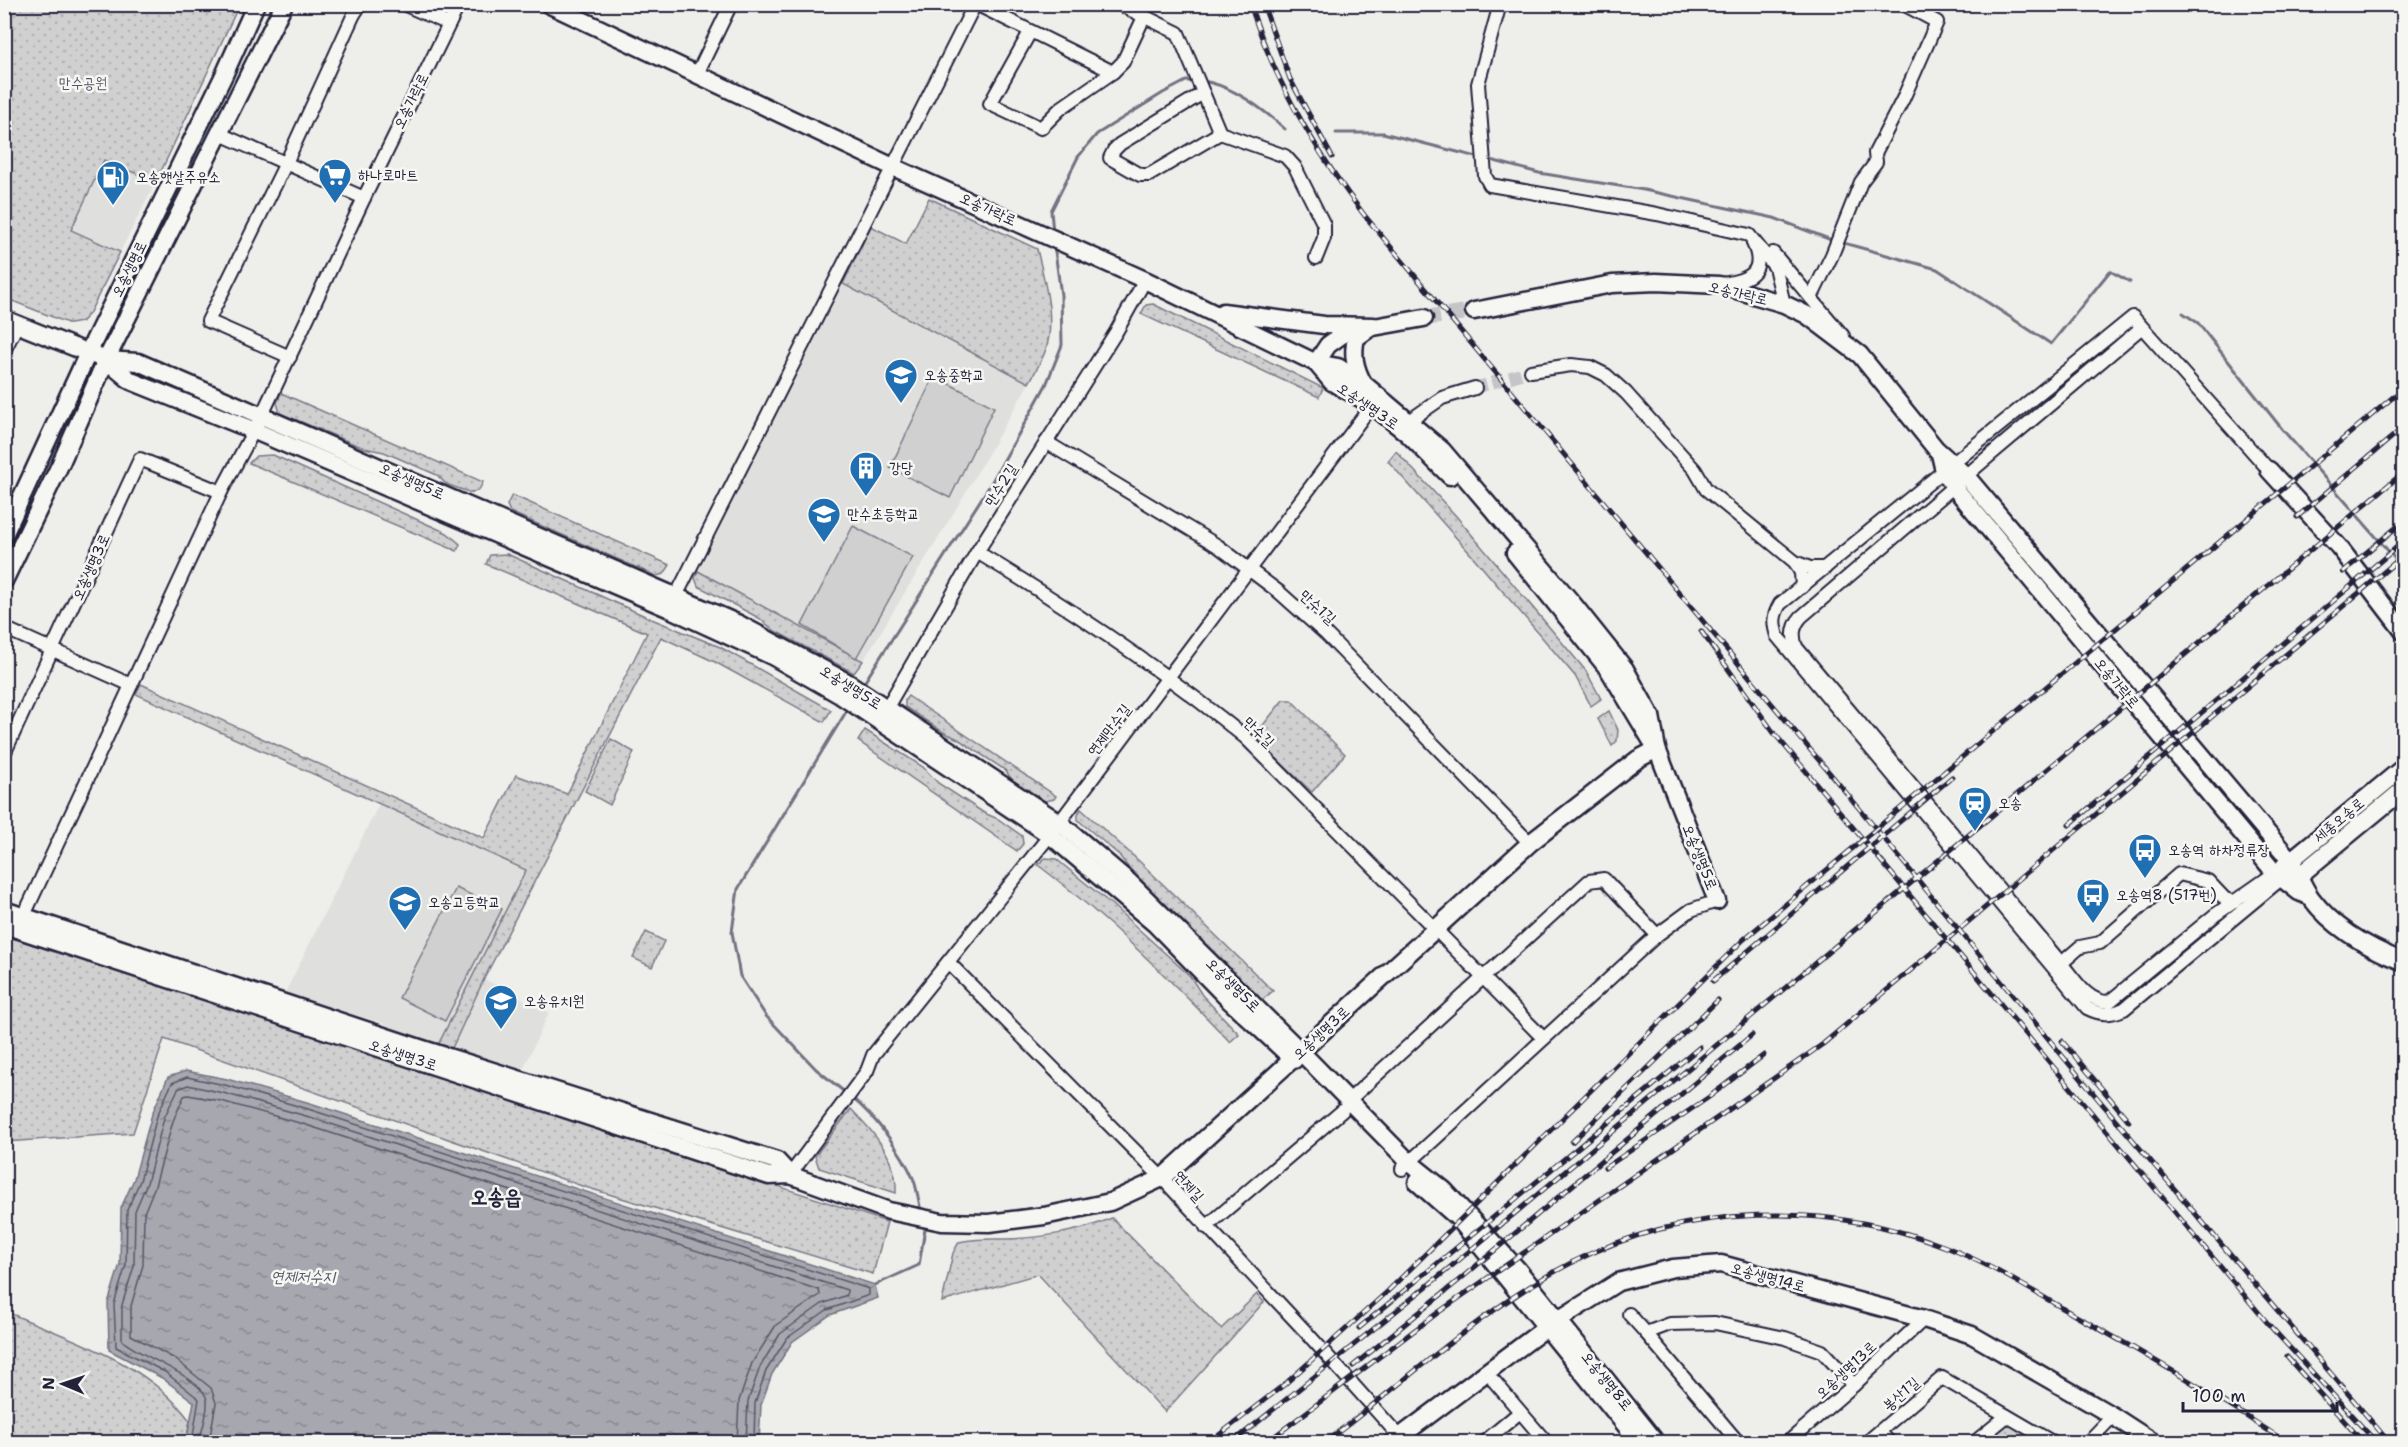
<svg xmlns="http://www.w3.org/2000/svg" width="2408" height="1447" font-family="'Shantell Sans','Poor Story',sans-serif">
<defs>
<pattern id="grass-dots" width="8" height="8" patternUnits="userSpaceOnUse" patternTransform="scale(1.5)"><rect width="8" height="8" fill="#d0d0d1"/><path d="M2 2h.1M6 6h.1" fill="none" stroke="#b2b2b4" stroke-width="1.8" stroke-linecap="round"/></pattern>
<pattern id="water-ripples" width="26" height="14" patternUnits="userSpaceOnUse" patternTransform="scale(1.5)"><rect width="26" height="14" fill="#a7a7af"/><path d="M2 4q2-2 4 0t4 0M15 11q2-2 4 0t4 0" fill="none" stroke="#888890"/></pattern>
</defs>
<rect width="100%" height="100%" fill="#eeeeeb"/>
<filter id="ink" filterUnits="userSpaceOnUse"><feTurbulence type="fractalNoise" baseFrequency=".0167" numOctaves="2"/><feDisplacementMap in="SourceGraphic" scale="12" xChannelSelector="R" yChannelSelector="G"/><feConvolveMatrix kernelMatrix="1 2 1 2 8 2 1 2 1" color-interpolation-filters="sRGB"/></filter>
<g filter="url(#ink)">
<!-- built -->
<g fill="#dfdfde">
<polygon points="105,159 156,182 120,252 71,230"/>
<polygon points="843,284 1029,383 953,514 863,661 698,571"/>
<polygon points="379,804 526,870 438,1045 402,1034 388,1025 285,993"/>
<polygon points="484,979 549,1012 521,1074 452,1048"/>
</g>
<!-- grass -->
<g fill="url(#grass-dots)" stroke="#797986" stroke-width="1.5">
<polygon points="4,5 239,5 156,182 104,160 71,230 120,252 89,314 81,322 70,324 5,298"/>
<path d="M 929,198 L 1037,249 C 1044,280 1056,318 1046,349 C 1042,361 1035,372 1029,383 L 843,284 L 871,226 L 906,244 Z"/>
<polygon points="1153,304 1323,388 1319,397 1141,314 1146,305"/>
<polygon points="281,393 483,482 479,490 471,493 446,484 437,475 384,452 364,448 280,413 277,403"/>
<polygon points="1396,451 1456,516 1586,671 1601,699 1591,706 1575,676 1475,559 1388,461"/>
<polygon points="273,455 447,533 460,544 457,551 249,463 256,456"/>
<polygon points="512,495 670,565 664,574 656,576 510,512 507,505"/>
<polygon points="507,554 654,620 720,647 831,710 824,722 715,662 661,637 484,979 452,1048 438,1045 526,870 136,694 141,684 484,838 516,775 567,794 647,633 486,564 490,555"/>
<polygon points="698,571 863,661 854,673 775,631 759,618 698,586 695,578"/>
<polygon points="908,696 1056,796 1054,799 1045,801 1013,781 1005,770 958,739 943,732 905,707 905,700"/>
<polygon points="1283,700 1291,700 1345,754 1312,792 1259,742 1260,729"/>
<polygon points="1609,711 1618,730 1617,741 1612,746 1598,719"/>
<polygon points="865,730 923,767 938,783 984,813 998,819 1022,836 1023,844 1017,851 858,741"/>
<polygon points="611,739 634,752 610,805 585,791"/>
<polygon points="1081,809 1139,861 1273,991 1262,1000 1128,867 1119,855 1078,820 1078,814"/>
<path d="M 1045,858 L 1056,859 L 1111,904 L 1190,976 L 1202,995 L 1239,1034 L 1230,1042 C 1170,979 1108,918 1038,865 Z"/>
<polygon points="646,932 664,941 652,967 633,958"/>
<polygon points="5,935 161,983 887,1222 873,1274 582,1186 164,1039 133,1133 5,1142"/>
<path d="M 851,1109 C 873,1131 898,1159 896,1193 L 819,1168 L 815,1156 Z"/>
<path d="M 1112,1218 L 1221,1329 L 1257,1294 L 1264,1302 L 1165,1412 L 1038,1274 L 942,1302 L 953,1253 L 959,1242 C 975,1238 989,1239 1006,1239 C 1040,1238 1081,1232 1112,1218 Z"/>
<path d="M 5,1311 C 70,1340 147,1361 190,1421 L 186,1442 L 10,1442 L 9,1423 L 5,1404 Z"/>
<polygon points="2011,1424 2045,1442 1984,1442 2006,1425"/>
</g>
<!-- garden -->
<g fill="#d0d0d1" stroke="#797986" stroke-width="1.5">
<polygon points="934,376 994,407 950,498 890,468"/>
<polygon points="853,526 913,557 856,658 802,625"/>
<polygon points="456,888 502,909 445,1021 399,998"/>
</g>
<!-- water -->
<polygon fill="url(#water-ripples)" stroke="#727281" stroke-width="1.5" points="186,1071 227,1079 310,1103 875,1285 878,1298 830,1315 792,1342 772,1374 761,1405 759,1442 186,1442 194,1402 162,1378 109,1350 108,1303 120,1264 121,1208 134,1179 152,1114 168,1077"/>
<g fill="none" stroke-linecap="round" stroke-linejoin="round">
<!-- shore -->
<g stroke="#575769" stroke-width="1.5">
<polyline points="192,1442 199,1399 165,1372 116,1347 114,1304 126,1265 127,1210 140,1181 157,1116 172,1083 187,1077 225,1085 308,1109 869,1289 869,1295 827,1310 787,1338 766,1371 755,1403 754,1442"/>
<path d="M 199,1442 C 202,1430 208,1414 207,1401 C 205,1377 135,1355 122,1340 L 122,1305 L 134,1266 L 135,1211 L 147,1183 L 164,1118 L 178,1089 L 188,1085 L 223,1093 L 306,1116 L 847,1290 L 847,1295 L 822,1304 L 780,1334 L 760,1367 L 748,1401 L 746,1442"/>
<polyline points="209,1442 216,1403 211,1388 175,1359 131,1335 131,1306 143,1265 144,1213 155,1186 173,1121 184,1096 188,1095 221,1101 303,1124 819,1290 820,1295 776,1325 752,1363 739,1401 737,1442"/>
</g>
<!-- stream -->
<g stroke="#727281" stroke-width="3">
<path d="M 1202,81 C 1232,85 1264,110 1285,129"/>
<polyline points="1336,133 1383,133 1481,158"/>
<polyline points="1487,159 1539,173 1644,190 1774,218 1834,241"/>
<polyline points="1053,232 1051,211 1078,157 1097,134 1163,93 1186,81 1196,81"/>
<polyline points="1840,242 1937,269 2051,344 2110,271 2130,282"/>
<polyline points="2183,313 2198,323 2282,429 2404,569"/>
<polyline points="862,686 990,485 1046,385 1062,345 1061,295 1054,244"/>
<polyline points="847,1094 816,1069 766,1016 740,976 732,932 738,889 849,707"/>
<path d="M 852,1098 C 874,1115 902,1152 913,1178 C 917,1187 918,1200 921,1210"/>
<polyline points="875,1285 919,1265 925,1229 923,1223"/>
</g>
<!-- street-tunnel -->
<polyline stroke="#c5c5c8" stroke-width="12" stroke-dasharray="12 6" stroke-linecap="butt" points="1475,388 1531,371"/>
<!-- secondary-tunnel -->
<polyline stroke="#c5c5c8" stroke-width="16" stroke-dasharray="16 8" stroke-linecap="butt" points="1424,318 1474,311"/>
<defs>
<g id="street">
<polyline points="358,4 354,14 361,4"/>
<polyline points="403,4 449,24"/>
<polyline points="976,4 1113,72 1061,108 1041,128 990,104 1030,32"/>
<polyline points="1119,4 1178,33 1220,133 1285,156 1295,167 1324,225 1324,238 1316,258"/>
<polyline points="1500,4 1478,84 1485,176 1490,185 1657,214 1749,235 1775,267 1784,304"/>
<polyline points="1113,72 1123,62 1144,17"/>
<polyline points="697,74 731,4"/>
<polyline points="1203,93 1120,144 1114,150 1110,158 1140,175 1149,175 1220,133"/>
<polyline points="220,134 364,198"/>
<polyline points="1773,253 1843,336"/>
<path d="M 1722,284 C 1748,280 1767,273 1753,243"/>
<polyline points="1811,298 1832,255 1861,182 1876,162 1875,153 1903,99 1937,22 1903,4"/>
<path d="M 2141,328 L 1995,451 L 1801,617 C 1793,626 1792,635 1796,647 L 2061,963 C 2075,980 2087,1002 2109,1002 L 2215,915 L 2275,873"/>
<polyline points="4,351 17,325"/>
<polyline points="290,357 208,321 286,163 354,14"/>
<polyline points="1531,371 1571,365 1590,367 1606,375 1626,393 1695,470 1706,489 1795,562"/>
<polyline points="1409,421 1442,398 1475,388"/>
<polyline points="1046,442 1218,546 1279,592 1326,634 1530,843"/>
<path d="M 2269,470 L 2133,317 L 1780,604 C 1773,616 1773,623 1777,636 L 2087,1008 C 2101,1015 2110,1015 2124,1009 L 2281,879"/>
<path d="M 977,552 C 1071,609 1162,669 1246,738 L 1543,1038"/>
<polyline points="1802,587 1801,573 1795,562 1810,568 1825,568"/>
<polyline points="673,602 975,4"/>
<polyline points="4,628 131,685"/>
<polyline points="886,709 977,552 1116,332 1145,280"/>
<polyline points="4,754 140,459 221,492"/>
<polyline points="20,924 221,492 262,415 364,198 459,4"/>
<polyline points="948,962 1162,1178 1306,1332 1400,1437"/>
<polyline points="2056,968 2080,947 2100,943 2179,874 2208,881 2225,899 2235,902"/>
<polyline points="1348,1101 1589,881 1604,879 1657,935"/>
<polyline points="1402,1169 1657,935 1691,910 1717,901"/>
<polyline points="790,1175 867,1071 873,1055 1050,835 1372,405"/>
<polyline points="1206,1227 1342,1111"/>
<polyline points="1629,1314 1646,1333"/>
<polyline points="1494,1381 1546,1442"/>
<polyline points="1880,1432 1889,1442"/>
<polyline points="1484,1442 1520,1412"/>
<polyline points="1738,1442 1646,1333 1670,1324 1715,1323 1785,1338 1822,1351 1854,1385"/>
<polyline points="1788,1442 1854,1385 1924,1319"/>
<polyline points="1867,1442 1942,1378 2052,1442"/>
<polyline points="1975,1442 2007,1416"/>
<polyline points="2088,1442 2113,1416"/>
</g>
<g id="secondary">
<polyline points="548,4 893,167 1145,280 1316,363 1338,367 1364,384 1442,450 1573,604 1625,669 1651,716 1657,749 1717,901"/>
<path d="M 1474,311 L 1612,284 L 1656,282 L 1719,285 L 1784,304 L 1807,315 L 1860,355 L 1936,449 L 1966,476 L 2291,861 C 2298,873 2303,887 2311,898 C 2334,929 2368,948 2404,962"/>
<polyline points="1223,312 1324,325 1374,326"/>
<polyline points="4,319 106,360 138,362 739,624 847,682 1060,823 1128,881 1301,1052 1409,1162 1444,1190 1518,1270 1656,1442"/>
<polyline points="106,360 131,381 255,431 670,609 772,656 840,695 1050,835 1155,924 1229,1000 1294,1060"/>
<polyline points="1316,363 1332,382 1372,405 1408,434 1450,476"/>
<polyline points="1316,363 1328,345 1346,332 1424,318"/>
<path d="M 1363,383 C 1355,368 1352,355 1356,338 L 1370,328"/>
<polyline points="1940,454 1944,471 1954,487 2275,873 2299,892 2310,897"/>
<polyline points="2269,470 2339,547 2404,632"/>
<polyline points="4,535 88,353 224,75 256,4"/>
<polyline points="1515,553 1609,670 1653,743"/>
<polyline points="4,581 60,465 106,360 284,4"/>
<polyline points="2284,866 2404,767"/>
<polyline points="2292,877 2300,875 2404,789"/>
<polyline points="4,910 420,1048 777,1161 790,1175"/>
<polyline points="4,925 769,1176 790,1175 889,1211 942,1222 989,1223 1044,1216 1110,1202 1162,1178 1530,843 1638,759 1657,749"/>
<polyline points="1417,1182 1458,1218 1639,1442"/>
<polyline points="1393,1442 1547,1327 1618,1282 1673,1268 1721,1264 1924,1319 1972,1335 2113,1416 2153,1442"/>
</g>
</defs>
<!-- street casing -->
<use href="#street" stroke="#22223b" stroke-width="16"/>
<!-- secondary casing -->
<use href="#secondary" stroke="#22223b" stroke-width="21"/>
<!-- street -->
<use href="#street" stroke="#f6f6f2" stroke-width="12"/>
<!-- secondary -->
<use href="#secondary" stroke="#f6f6f2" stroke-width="16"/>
<defs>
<g id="rail">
<path d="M 1250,4 C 1275,83 1315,151 1365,216 L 1863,813 L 2088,1087 L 2389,1442"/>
<polyline points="1263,4 1290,79 1332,157"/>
<polyline points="2297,517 2404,427"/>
<polyline points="2343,572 2404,521"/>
<polyline points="1701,631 1774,733 2270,1326 2376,1442"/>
<polyline points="2069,825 2404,541"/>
<polyline points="1713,981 1952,777"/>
<polyline points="2062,1041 2129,1121"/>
<polyline points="1572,1142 1718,1000"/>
<polyline points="1605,1168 1709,1097 1764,1055"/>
<polyline points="1359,1328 1700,1047"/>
<polyline points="2287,1357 2363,1442"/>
<polyline points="1353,1366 1458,1281 1752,1035"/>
<polyline points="1210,1442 1285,1384 1388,1291 1743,940 2404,388"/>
<polyline points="1233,1442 1442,1274 2404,472"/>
<polyline points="1267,1442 1436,1314 1823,1044 2404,555"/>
<path d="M 1325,1442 C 1406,1382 1481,1309 1571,1263 C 1686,1204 1827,1200 1946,1247 C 1992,1265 2034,1292 2076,1316 C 2148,1355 2218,1397 2286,1442"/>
</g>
</defs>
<!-- rail casing -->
<use href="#rail" stroke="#22223b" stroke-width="5"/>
<!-- rail -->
<use href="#rail" stroke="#f6f6f2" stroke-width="3" stroke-dasharray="9" stroke-linecap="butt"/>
</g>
</g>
<!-- icons -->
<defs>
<symbol id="supermarket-pin" viewBox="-11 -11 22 30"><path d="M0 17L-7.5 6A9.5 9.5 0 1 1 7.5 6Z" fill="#1f6fb2" stroke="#f6f6f2"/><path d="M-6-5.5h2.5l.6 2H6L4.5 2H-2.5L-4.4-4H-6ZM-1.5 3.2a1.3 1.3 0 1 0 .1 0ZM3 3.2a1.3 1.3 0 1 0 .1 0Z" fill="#fff"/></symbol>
<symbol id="fuel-pin" viewBox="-11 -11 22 30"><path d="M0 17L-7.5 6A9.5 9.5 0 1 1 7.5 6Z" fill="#1f6fb2" stroke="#f6f6f2"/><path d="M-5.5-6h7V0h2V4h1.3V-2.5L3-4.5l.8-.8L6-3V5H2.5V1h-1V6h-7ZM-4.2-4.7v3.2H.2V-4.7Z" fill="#fff"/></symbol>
<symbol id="school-pin" viewBox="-11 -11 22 30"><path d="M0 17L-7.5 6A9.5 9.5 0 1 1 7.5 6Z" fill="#1f6fb2" stroke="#f6f6f2"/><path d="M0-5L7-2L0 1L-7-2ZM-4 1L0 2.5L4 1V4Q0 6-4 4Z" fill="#fff"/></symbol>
<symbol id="building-pin" viewBox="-11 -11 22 30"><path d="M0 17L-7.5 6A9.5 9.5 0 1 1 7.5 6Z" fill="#1f6fb2" stroke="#f6f6f2"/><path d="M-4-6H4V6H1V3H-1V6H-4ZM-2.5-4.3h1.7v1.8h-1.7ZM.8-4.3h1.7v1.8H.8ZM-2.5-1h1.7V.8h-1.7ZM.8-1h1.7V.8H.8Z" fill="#fff"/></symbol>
<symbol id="station-pin" viewBox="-11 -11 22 30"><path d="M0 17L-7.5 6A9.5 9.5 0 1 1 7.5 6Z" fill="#1f6fb2" stroke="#f6f6f2"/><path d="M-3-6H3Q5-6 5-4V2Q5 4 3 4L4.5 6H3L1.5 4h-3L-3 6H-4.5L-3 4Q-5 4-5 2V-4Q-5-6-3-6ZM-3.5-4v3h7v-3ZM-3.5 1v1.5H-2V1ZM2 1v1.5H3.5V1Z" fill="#fff"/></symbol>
<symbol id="bus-pin" viewBox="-11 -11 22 30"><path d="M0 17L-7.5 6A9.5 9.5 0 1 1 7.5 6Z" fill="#1f6fb2" stroke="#f6f6f2"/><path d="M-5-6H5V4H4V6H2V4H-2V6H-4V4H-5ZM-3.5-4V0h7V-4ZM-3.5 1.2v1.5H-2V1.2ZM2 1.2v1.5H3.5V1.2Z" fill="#fff"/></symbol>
</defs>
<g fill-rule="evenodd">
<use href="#supermarket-pin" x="316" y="156" width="38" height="52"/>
<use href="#fuel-pin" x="94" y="158" width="38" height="52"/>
<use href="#school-pin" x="882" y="356" width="38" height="52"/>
<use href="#building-pin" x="847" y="449" width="38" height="52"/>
<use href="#school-pin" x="805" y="495" width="38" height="52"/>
<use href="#station-pin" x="1956" y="784" width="38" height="52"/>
<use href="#bus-pin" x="2126" y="831" width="38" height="52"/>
<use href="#bus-pin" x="2074" y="876" width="38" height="52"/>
<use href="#school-pin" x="386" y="883" width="38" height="52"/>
<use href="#school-pin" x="482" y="982" width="38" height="52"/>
</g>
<g text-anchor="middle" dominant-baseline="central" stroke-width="5" stroke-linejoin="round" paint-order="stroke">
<!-- park labels -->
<g font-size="15" fill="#565668" stroke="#f6f6f2">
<text x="83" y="83">만수공원</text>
</g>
<!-- street labels -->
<g font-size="15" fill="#22223b" stroke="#f6f6f2">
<text transform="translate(411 101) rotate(-64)">오송가락로</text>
<text transform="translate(988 209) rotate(24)">오송가락로</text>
<text transform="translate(129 269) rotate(-64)">오송생명로</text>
<text transform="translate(1738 293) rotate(13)">오송가락로</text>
<text transform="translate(1368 406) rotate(34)">오송생명3로</text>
<text transform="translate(412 481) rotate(24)">오송생명5로</text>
<text transform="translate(1001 485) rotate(-58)">만수2길</text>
<text transform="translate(91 567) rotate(-66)">오송생명3로</text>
<text transform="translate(1318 607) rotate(42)">만수1길</text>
<text transform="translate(2117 683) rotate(50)">오송가락로</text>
<text transform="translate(851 687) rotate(32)">오송생명5로</text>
<text transform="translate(1109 730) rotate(-53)">연제만수길</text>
<text transform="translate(1259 732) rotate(44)">만수길</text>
<text transform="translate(2339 820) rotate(-40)">세종오송로</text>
<text transform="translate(1700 857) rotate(68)">오송생명5로</text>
<text transform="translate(1233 985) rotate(45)">오송생명5로</text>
<text transform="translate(1321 1033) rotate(-43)">오송생명3로</text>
<text transform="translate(403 1055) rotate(18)">오송생명3로</text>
<text transform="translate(1189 1186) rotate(48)">연제길</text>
<text transform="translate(1768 1277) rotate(15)">오송생명14로</text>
<text transform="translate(1846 1370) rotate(-43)">오송생명13로</text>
<text transform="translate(1607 1381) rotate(51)">오송생명8로</text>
<text transform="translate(1901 1394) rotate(-41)">봉산1길</text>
</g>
<!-- poi labels -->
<g font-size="15" fill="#22223b" stroke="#f6f6f2" text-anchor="start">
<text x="358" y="175">하나로마트</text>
<text x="136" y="177">오송햇살주유소</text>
<text x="924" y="375">오송중학교</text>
<text x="889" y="468">강당</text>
<text x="847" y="514">만수초등학교</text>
<text x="1998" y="803">오송</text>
<text x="2168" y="850">오송역 하차정류장</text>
<text x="2116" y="895">오송역8 (517번)</text>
<text x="428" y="902">오송고등학교</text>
<text x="524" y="1001">오송유치원</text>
</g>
<!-- water labels -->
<g font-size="16" font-style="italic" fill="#575769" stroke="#f6f6f2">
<text x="303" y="1276">연제저수지</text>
</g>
<!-- district labels -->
<g font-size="21" font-weight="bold" fill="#22223b" stroke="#f6f6f2">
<text x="496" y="1197">오송읍</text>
</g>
</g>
<!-- margin -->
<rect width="2408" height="1447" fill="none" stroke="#f6f6f2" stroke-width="24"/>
<rect x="12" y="12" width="2384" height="1423" fill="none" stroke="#22223b" stroke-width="2" filter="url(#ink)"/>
<!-- north arrow -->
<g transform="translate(63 1384) rotate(272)" stroke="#f6f6f2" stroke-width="4.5" paint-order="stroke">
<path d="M0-4.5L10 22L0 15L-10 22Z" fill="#22223b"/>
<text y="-9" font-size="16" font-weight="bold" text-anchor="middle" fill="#22223b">N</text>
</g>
<!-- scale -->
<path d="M2183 1402v9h154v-9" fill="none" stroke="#22223b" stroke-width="3"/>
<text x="2192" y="1402" font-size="18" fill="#22223b" stroke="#f6f6f2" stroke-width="4.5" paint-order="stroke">100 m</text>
</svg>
